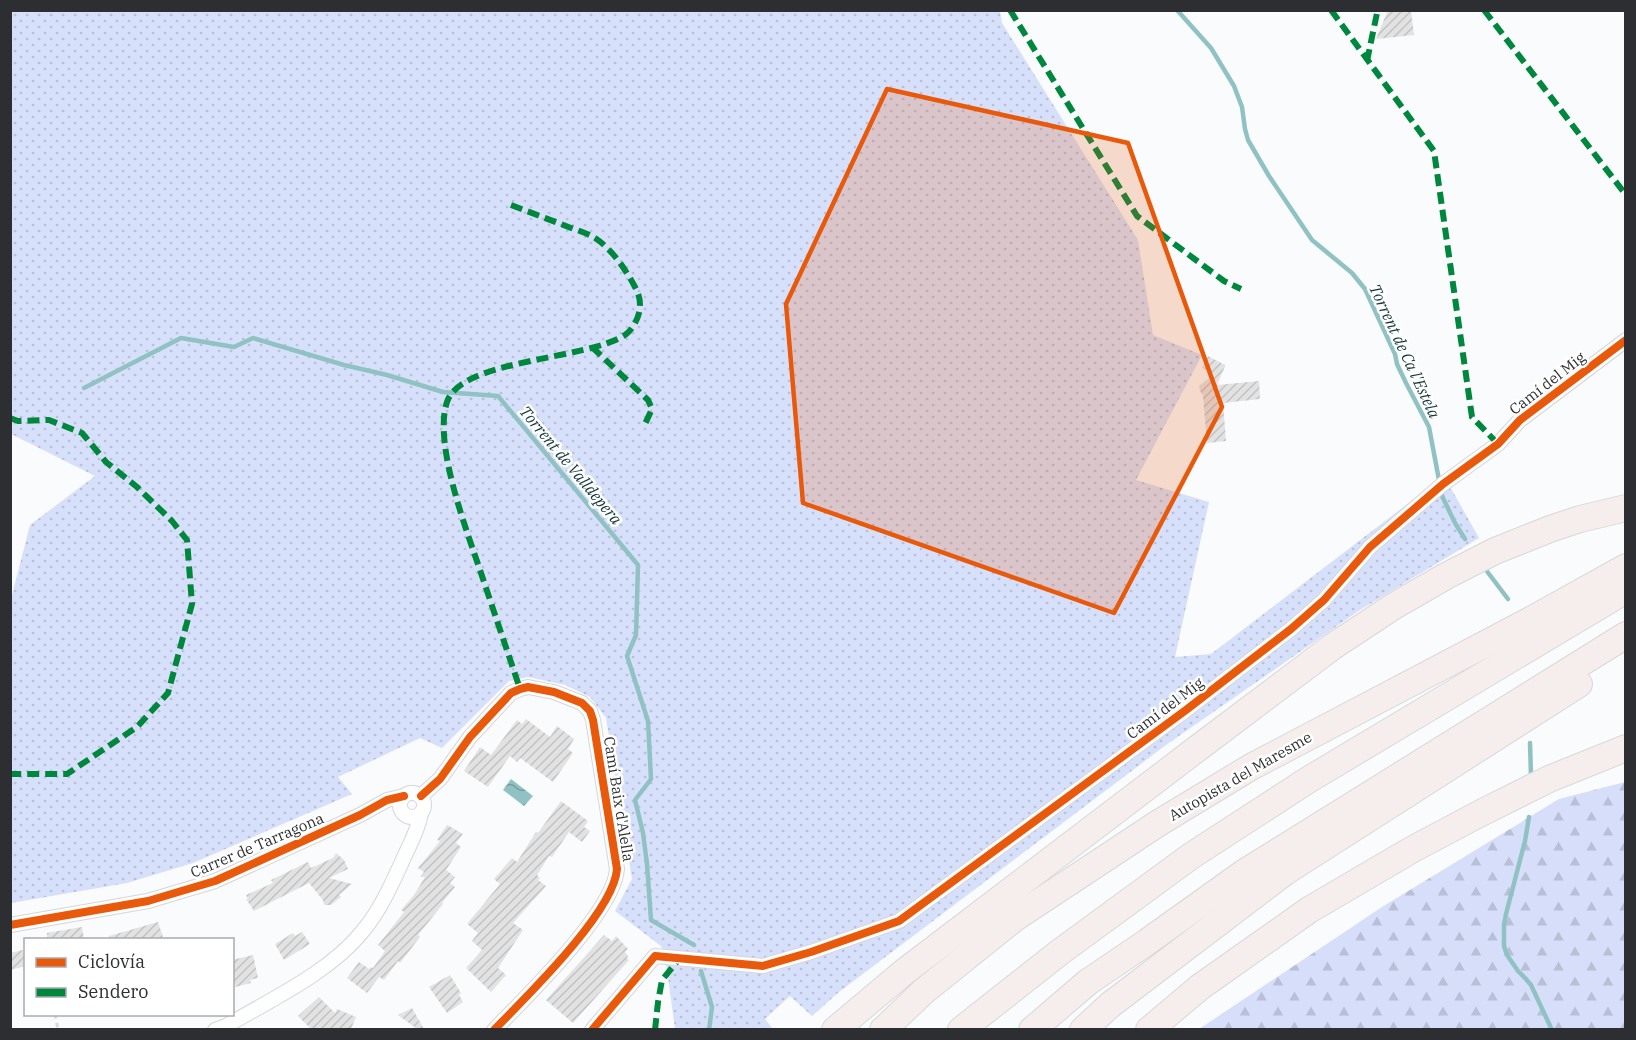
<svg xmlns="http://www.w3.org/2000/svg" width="1636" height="1040" font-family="'IBM Plex Serif',serif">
<defs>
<pattern id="grass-dots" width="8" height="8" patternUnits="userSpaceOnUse" patternTransform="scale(1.5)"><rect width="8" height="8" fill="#d7e0fa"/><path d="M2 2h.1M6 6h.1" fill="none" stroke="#b9c0d7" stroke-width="1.8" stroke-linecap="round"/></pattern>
<pattern id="forest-firs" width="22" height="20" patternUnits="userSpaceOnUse" patternTransform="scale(1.5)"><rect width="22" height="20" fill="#d6defa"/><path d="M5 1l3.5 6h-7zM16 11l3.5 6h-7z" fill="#b8bfd7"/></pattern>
<pattern id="water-waves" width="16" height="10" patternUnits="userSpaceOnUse" patternTransform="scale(1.5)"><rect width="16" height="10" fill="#90c2c3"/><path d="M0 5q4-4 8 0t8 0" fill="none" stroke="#769e9f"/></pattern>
<pattern id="building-hatch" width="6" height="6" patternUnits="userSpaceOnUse" patternTransform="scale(1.5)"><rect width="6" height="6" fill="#e3e2e3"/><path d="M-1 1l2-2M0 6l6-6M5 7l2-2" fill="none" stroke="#c3c2c3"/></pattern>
</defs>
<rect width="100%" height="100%" fill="#f9fbfd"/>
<!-- grass -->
<polygon fill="url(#grass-dots)" points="11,11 1000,11 1002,23 1138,240 1153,335 1202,355 1136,480 1209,502 1175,657 1211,654 1444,476 1479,538 1360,610 1166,745 839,992 812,1016 790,996 765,1019 773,1029 675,1029 666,963 661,946 615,911 632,879 606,718 590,697 565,685 528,677 509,681 442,748 420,738 338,777 352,794 193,863 127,883 11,903 11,599 30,525 95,476 11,434"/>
<!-- forest -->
<polygon fill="url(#forest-firs)" points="1625,782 1625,1029 1199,1029 1382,907 1559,799"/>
<!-- water -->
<polygon fill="url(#water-waves)" points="511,779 533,796 524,806 503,790"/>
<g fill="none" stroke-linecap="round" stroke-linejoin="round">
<!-- stream -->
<g stroke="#90c2c3" stroke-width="4.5">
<polyline points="1177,10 1211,48 1234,86 1242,107 1245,129 1248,140 1269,176 1312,240 1352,273 1365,289 1395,354 1397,364 1406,383 1429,427 1442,496 1455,523 1465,539"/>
<polyline points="84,388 181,338 234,347 253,338 344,365 387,375 443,392 498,396 638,565 636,635 627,656 648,721 651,779 635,800 643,833 647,864 651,920 694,945"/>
<polyline points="1486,570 1508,599"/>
<polyline points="1530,743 1531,776"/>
<polyline points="1529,817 1525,841 1506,914 1504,925 1504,946 1507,955 1518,971 1525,978 1531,985 1552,1030"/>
<polyline points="701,971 712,1007 709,1030"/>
</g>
</g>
<!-- building -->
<g fill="url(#building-hatch)">
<polygon points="1388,10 1411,10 1414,35 1376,39"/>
<polygon points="1208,356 1225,365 1226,364 1217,385 1259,381 1260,399 1223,403 1226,441 1207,443 1203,396 1200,391 1199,386 1214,374 1202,368"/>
<polygon points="526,719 550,737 557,726 574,739 568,749 573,753 553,782 520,758 517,762 510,756 488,787 464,771 480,747 491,755 517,720 522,724"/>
<polygon points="561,801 588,821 584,827 590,831 582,842 569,832 552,857 549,856 537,875 540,878 538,880 546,886 513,923 523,930 498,968 506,975 491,992 466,968 482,950 472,941 478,933 467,924 500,884 494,879 512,858 517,862 536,832 538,833"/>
<polygon points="447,825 463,834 456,843 461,847 446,870 455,877 450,883 455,887 442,903 443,904 418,935 420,937 400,963 398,961 384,980 379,977 367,993 347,978 359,962 369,969 371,967 373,968 385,951 378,945 404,912 401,910 414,895 425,877 420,877 424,872 418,868 440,841 437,840"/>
<polygon points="336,853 344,860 348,869 329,878 352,884 339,895 341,897 331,905 324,905 323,900 309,883 254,911 246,899 248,899 246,895 273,883 271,880 308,862 311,868 333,858"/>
<polygon points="158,922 163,937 155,939 109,939 109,936"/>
<polygon points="82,927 84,939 47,939 47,933"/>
<polygon points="302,932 310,944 284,960 275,944 293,933 295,936"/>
<polygon points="604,935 612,941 616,936 628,949 625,952 628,956 627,958 629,960 573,1023 546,1000"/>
<polygon points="23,950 26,966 10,970 10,953"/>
<polygon points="253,955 258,978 250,980 251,983 235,987 235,983 232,984 232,960"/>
<polygon points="450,975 461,993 459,995 463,1002 447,1013 429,987"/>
<polygon points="319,997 335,1013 337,1009 356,1017 351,1029 311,1029 298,1016"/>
<polygon points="412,1008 424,1029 417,1029 398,1015"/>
</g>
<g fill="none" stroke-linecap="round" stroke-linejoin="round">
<defs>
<g id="street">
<circle cx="412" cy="805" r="12"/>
<path d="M 421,796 L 440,779 L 470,737 L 511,693 L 520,689 L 528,687 L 554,692 L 582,703 L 590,711 L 593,720 L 617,869 C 614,912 526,997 494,1030"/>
<polyline points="10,925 148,901 215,881 360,815 387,800 404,796"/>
<path d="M 215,1030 L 226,1026 C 270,1000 330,972 362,932 C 379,912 390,888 401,864 C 408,847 418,832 421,813"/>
<polyline points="592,1030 655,956 763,966 811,952 899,921 1186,710 1291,629 1324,600 1370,547 1443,484 1498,444 1520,420 1626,340"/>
</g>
<g id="highway">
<polyline points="835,1030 904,972 1198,748 1332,647 1394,606 1446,576 1495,551 1550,529 1580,519 1626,508"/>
<polyline points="883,1030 924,991 1015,918 1157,824 1251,767 1527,622 1626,567"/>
<polyline points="961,1030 1060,952 1191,856 1308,780 1626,590"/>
<polyline points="1032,1030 1088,982 1147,942 1245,872 1626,635"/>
<polyline points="1083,1030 1110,1005 1285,872 1579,684"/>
<polyline points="1149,1030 1200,987 1309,910 1413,849 1481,813 1549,779 1626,748"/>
</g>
</defs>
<!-- street casing -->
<use href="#street" stroke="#d5d6d9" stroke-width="16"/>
<!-- highway casing -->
<use href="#highway" stroke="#d7d8d9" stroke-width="28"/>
<!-- path -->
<polyline stroke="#d9d9da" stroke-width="3" stroke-dasharray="4.5 4.5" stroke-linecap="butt" points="55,1014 58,1030"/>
<!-- street -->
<use href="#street" stroke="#fefeff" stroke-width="14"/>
<!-- highway -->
<use href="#highway" stroke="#f5eeec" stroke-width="26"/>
<!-- quiet -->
<g stroke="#00873e" stroke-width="6" stroke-dasharray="12 6" stroke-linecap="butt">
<polyline points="1010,10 1137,216 1224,281 1241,289"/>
<polyline points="1331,10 1434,151 1472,417 1498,444"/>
<polyline points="1484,10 1626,195"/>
<polyline points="1367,61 1377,13 1381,10"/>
<path d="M 511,205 C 529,212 548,219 566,226 C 576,230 587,233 595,238 C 612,249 626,270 635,287 C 640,296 641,303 639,313 C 637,321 632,330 625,335 C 587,360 461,359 447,402 C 433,444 467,531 481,573 C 494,612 507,650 520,689"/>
<polyline points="592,347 648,400 652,409 645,424"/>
<polyline points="10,418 18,421 49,420 82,433 106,462 137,487 172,521 187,540 192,604 168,693 137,727 67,774 10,774"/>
<polyline points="655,1030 658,1002 662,980 680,958"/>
</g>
<defs>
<g id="cycleway">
<path d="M 421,796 L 440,779 L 470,737 L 511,693 L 520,689 L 528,687 L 554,692 L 582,703 L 590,711 L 593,720 L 617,869 C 614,912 526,997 494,1030"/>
<polyline points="10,925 148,901 215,881 360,815 387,800 404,796"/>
<polyline points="592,1030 655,956 763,966 811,952 899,921 1186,710 1291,629 1324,600 1370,547 1443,484 1498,444 1520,420 1626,340"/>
</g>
</defs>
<!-- cycleway casing -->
<use href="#cycleway" stroke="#fff" stroke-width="11"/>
<!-- cycleway -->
<use href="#cycleway" stroke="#e8590c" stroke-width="8"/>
</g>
<!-- marked area -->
<path fill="#e8590c" fill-opacity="0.2" stroke="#e8590c" stroke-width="4.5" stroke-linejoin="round" d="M 887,89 L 1128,143 L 1222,407 L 1114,613 L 803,503 L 786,304 Z"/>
<g text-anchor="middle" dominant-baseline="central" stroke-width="5" stroke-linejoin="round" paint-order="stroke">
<!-- street labels -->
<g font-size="15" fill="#2c2e31" stroke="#fff">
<text transform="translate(1547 383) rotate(-38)">Camí del Mig</text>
<text transform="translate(1165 708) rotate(-37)">Camí del Mig</text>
<text transform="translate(1240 776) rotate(-30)">Autopista del Maresme</text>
<text transform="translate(619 799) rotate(81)">Camí Baix d'Alella</text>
<text transform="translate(257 845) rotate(-23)">Carrer de Tarragona</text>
</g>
<!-- water labels -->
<g font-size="16" font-style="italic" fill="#133737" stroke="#fff">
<text transform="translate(1405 351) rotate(65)">Torrent de Ca l'Estela</text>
<text transform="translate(571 465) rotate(50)">Torrent de Valldepera</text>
</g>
</g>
<!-- border -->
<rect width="1636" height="1040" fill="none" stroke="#2c2e31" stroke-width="24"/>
<!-- legend -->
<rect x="24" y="938" width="210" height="78" fill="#ffffff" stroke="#ababad" stroke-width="1.5"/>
<rect x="36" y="958" width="30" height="9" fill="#e8590c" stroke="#ababad" stroke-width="1.5"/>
<text x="78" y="968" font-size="18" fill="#2c2e31">Ciclovía</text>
<rect x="36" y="988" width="30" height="9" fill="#00873e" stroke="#ababad" stroke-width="1.5"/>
<text x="78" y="998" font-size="18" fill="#2c2e31">Sendero</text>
</svg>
